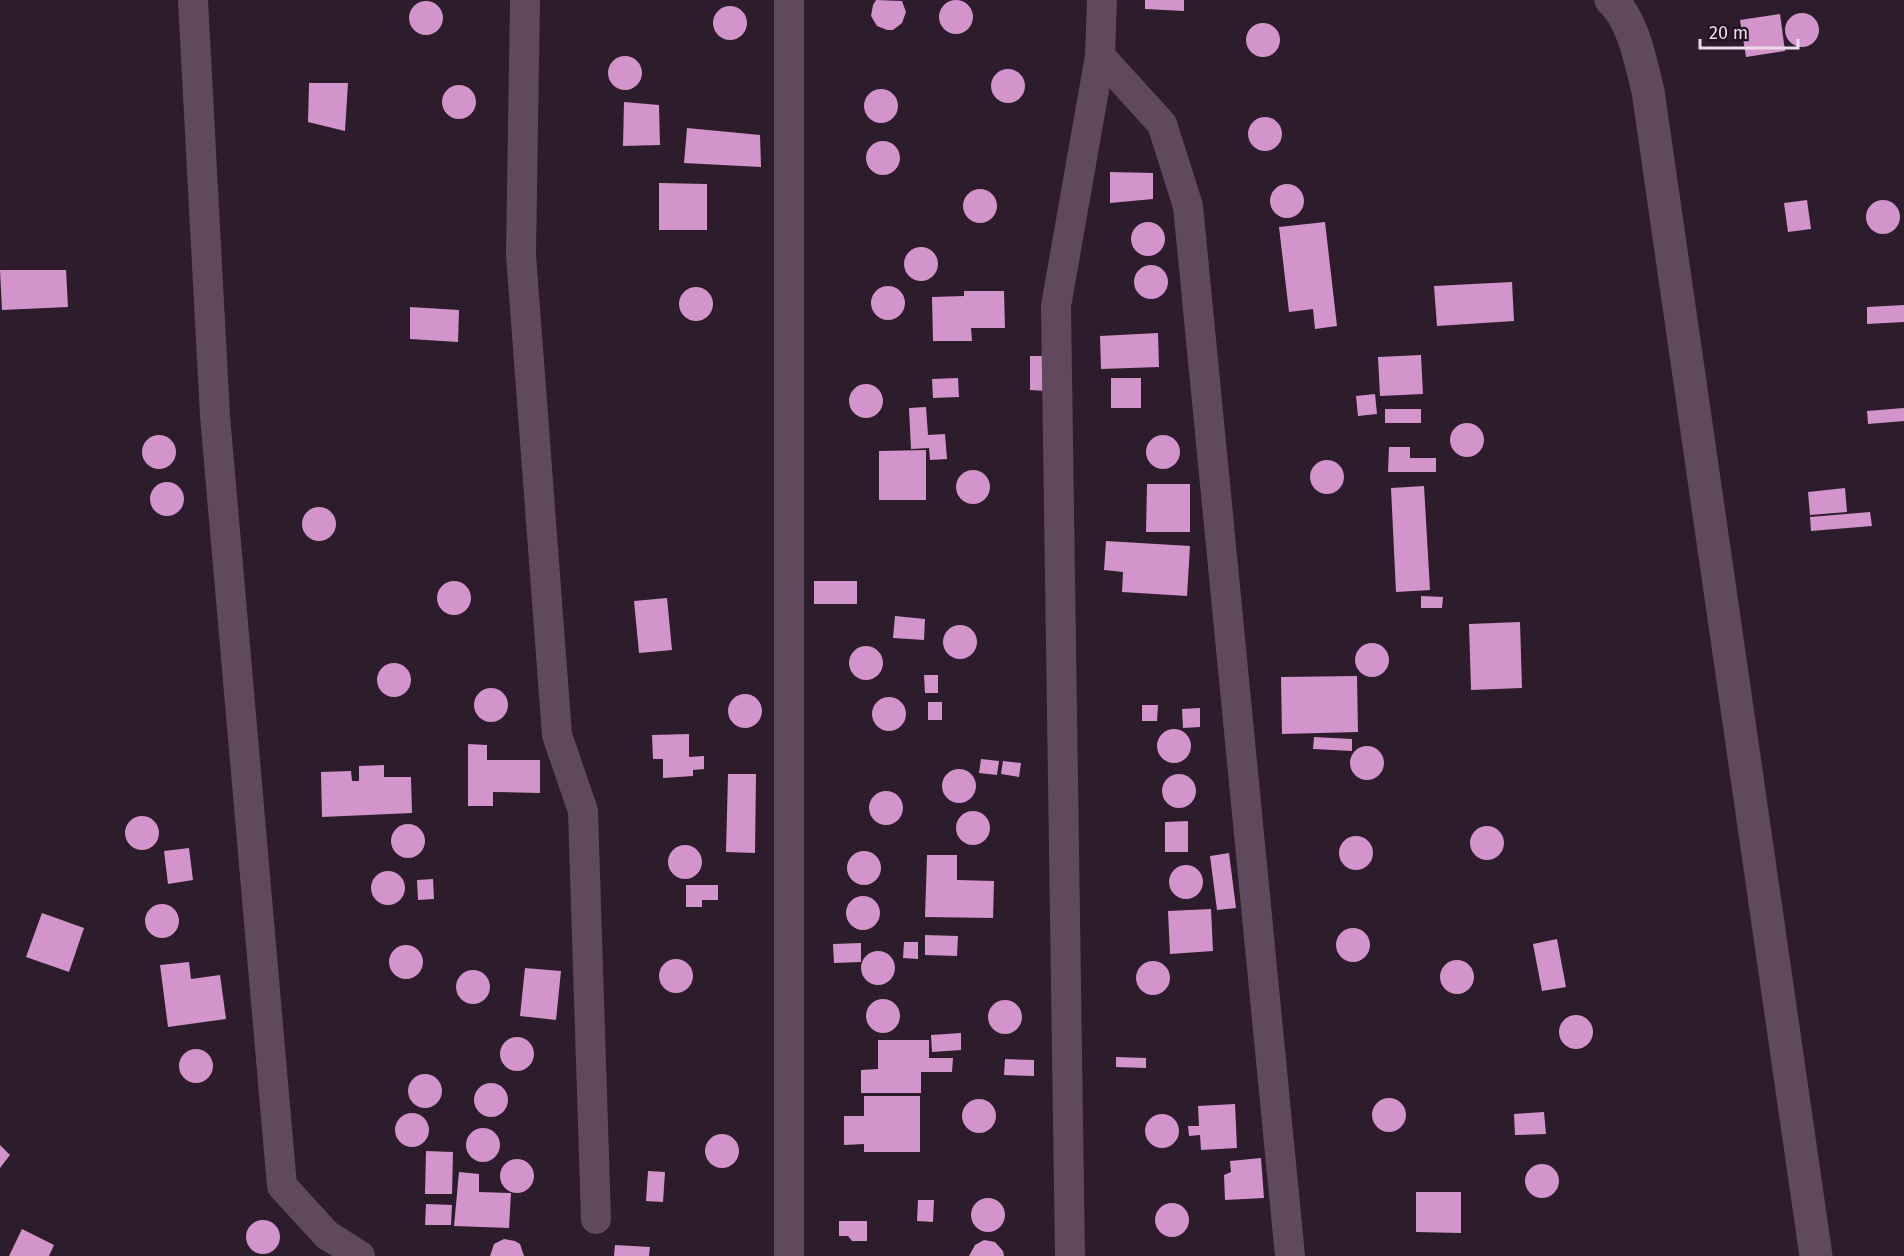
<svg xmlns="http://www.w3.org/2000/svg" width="1904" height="1256" font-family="'Fira Sans',sans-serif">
<rect width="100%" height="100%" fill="#2d1c2b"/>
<!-- building -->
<g fill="#d294ca">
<circle cx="956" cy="17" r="17"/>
<polygon points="876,0 902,1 906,12 902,23 893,30 887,30 877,26 871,16 873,5"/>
<polygon points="1145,0 1184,0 1184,11 1145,9"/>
<circle cx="426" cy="18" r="17"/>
<circle cx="730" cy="23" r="17"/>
<circle cx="1802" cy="30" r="17"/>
<polygon points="1780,14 1785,51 1746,57 1740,20"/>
<circle cx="1263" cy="40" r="17"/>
<circle cx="625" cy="73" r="17"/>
<circle cx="1008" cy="86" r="17"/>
<polygon points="309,83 348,83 345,131 308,122"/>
<circle cx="459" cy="102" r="17"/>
<circle cx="881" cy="106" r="17"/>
<polygon points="624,102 659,105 660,145 623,146"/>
<circle cx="1265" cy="134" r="17"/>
<polygon points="687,128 760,135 761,167 684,163"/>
<circle cx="883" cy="158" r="17"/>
<polygon points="1110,172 1153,173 1153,199 1110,203"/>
<polygon points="659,183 707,184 707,230 659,230"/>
<circle cx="1287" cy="201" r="17"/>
<circle cx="980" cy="206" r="17"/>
<circle cx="1883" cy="217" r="17"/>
<polygon points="1807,200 1811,229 1788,232 1784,203"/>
<circle cx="1148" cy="239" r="17"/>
<polygon points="1325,222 1337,326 1315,329 1313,309 1289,312 1279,227"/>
<circle cx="921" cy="264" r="17"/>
<circle cx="1151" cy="282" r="17"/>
<polygon points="0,270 66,270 68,307 2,310"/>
<polygon points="1512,282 1514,321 1437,326 1434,286"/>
<circle cx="888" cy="303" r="17"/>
<circle cx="696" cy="304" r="17"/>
<polygon points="964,291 1004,291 1005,328 971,328 972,341 933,341 932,297 964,296"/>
<polygon points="1904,305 1904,322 1867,324 1867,307"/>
<polygon points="410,307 459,310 458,342 410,339"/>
<polygon points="1158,333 1159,367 1101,369 1100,336"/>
<polygon points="1421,355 1423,394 1380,396 1378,357"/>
<polygon points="1030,356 1045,356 1046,391 1030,390"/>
<polygon points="958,378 959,397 933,398 932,379"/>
<rect x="1111" y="378" width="30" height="30"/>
<circle cx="866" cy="401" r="17"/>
<polygon points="1375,394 1377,414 1358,416 1356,396"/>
<polygon points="926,407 928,435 945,434 947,459 930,460 929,448 911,449 909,408"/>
<polygon points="1904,408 1904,421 1868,424 1867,411"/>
<rect x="1385" y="409" width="36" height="14"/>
<circle cx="1467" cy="440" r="17"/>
<circle cx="1163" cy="452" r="17"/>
<circle cx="159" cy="452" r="17"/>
<polygon points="1389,447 1410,447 1410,458 1436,458 1436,472 1388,472"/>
<polygon points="926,450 926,500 879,500 879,451"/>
<circle cx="1327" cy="477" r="17"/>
<circle cx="973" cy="487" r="17"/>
<circle cx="167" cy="499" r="17"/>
<polygon points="1147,484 1190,484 1190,532 1146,532"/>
<polygon points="1424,486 1430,590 1396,592 1391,488"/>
<polygon points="1845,488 1847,512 1810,515 1808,492"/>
<circle cx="319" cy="524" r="17"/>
<polygon points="1870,512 1872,526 1811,531 1810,517"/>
<polygon points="1106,541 1190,546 1187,596 1122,592 1123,572 1104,570"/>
<circle cx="454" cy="598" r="17"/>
<rect x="814" y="581" width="43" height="23"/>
<polygon points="1421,596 1443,597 1442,608 1421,608"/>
<polygon points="667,598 672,650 639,653 634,601"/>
<polygon points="895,616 925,619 924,640 893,638"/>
<polygon points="1520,622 1522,688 1471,690 1469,624"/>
<circle cx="960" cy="642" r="17"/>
<circle cx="1372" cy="660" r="17"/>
<circle cx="866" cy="663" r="17"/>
<circle cx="394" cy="680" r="17"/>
<polygon points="924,675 938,675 938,693 925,693"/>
<polygon points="1357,676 1358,732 1282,734 1281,677"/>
<circle cx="491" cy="705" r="17"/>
<circle cx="745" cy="711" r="17"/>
<circle cx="889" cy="714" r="17"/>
<rect x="928" y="702" width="14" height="18"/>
<polygon points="1142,705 1158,705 1157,721 1142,721"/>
<polygon points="1200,708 1200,727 1183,728 1182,709"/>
<circle cx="1174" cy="746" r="17"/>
<polygon points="689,734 689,757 704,756 704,769 693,770 693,776 663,778 663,759 653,759 652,735"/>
<polygon points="1314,737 1352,739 1352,751 1313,749"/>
<polygon points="468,744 487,745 487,760 540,760 540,793 493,792 493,806 468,806"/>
<circle cx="1367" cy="763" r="17"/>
<polygon points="981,759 999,761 997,775 979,773"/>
<polygon points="1003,761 1021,763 1019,777 1001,774"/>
<polygon points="384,765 384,777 411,777 412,813 322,817 321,772 351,771 352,781 359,781 359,766"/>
<circle cx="959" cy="786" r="17"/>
<circle cx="1179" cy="791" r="17"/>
<polygon points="728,774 756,774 755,853 726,852"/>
<circle cx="886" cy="808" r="17"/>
<circle cx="973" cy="828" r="17"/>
<circle cx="142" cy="833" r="17"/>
<polygon points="1188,821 1188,852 1165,852 1165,822"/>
<circle cx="408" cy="841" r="17"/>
<circle cx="1487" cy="843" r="17"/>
<circle cx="1356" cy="853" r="17"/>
<circle cx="685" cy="862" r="17"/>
<polygon points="189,848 193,880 168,884 164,851"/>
<circle cx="864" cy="868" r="17"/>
<polygon points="1229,853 1236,908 1217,910 1210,856"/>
<polygon points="927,855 957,855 957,880 994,881 993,918 925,917"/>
<circle cx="1186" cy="882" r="17"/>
<circle cx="388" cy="888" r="17"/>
<polygon points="433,879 434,899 418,900 417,880"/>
<polygon points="686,885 718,885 718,900 702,900 702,907 686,907"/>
<circle cx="863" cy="913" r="17"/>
<circle cx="162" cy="921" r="17"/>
<polygon points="1211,909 1213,951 1170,954 1168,911"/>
<polygon points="42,913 84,928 69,972 26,957"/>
<circle cx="1353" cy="945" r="17"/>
<polygon points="925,935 958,936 957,956 925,955"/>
<polygon points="1557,939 1566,987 1542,991 1533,944"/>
<polygon points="904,942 918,942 918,959 903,958"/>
<polygon points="861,943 861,962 834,963 833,944"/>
<circle cx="406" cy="962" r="17"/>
<circle cx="878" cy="968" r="17"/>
<circle cx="676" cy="976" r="17"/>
<circle cx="1457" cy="977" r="17"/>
<circle cx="1153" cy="978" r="17"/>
<polygon points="189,962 191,979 220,975 226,1019 168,1027 160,965"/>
<polygon points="525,968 561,971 556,1020 520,1016"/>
<circle cx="473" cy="987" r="17"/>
<circle cx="883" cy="1016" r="17"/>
<circle cx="1005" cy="1017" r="17"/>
<circle cx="1576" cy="1032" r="17"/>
<polygon points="961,1033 961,1050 932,1052 931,1035"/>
<circle cx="517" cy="1054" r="17"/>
<polygon points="878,1040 929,1040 929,1058 953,1058 952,1072 921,1072 921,1093 861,1093 861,1070 878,1069"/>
<circle cx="196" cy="1066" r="17"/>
<polygon points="1116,1057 1146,1058 1146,1068 1116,1067"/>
<polygon points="1005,1059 1034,1060 1034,1076 1004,1075"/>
<circle cx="425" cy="1091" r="17"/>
<circle cx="491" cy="1100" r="17"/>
<polygon points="864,1096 920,1096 920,1152 864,1152 864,1144 844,1145 844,1116 864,1116"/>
<circle cx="1389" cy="1115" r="17"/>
<circle cx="979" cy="1116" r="17"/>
<polygon points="1235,1104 1237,1148 1201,1150 1200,1135 1189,1136 1188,1126 1199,1126 1198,1106"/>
<polygon points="1544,1112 1546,1134 1515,1135 1514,1114"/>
<circle cx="412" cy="1130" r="17"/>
<circle cx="1162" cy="1131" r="17"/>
<circle cx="483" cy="1145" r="17"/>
<circle cx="722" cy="1151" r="17"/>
<polygon points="0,1145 10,1155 0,1168"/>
<polygon points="426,1151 453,1152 452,1194 425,1194"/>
<polygon points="1261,1158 1264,1198 1225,1200 1224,1175 1231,1172 1230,1161"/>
<circle cx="517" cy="1176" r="17"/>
<circle cx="1542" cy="1181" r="17"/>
<polygon points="648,1171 665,1172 663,1202 646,1201"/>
<polygon points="459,1172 479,1174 479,1192 511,1193 509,1228 454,1226"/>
<polygon points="1416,1192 1461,1192 1461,1233 1416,1232"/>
<circle cx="988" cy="1215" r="17"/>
<polygon points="918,1200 934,1200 933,1222 917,1221"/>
<circle cx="1172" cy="1220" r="17"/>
<polygon points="426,1204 452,1205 451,1225 425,1225"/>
<circle cx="263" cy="1237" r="17"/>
<polygon points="839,1221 867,1221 867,1241 852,1241 848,1236 839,1236"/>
<polygon points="22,1229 54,1245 49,1256 9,1256"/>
<polygon points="504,1239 515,1241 520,1244 524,1256 490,1256 494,1244"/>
<polygon points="984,1240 995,1242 1003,1251 1004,1256 969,1256 975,1245"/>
<polygon points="615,1245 650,1247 649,1256 614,1256"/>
</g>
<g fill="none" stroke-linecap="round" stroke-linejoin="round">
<!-- minor -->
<g stroke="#60485d" stroke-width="30">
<polyline points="193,0 215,416 282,1186 327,1235 360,1256"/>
<polyline points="525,0 521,255 557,735 583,811 596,1219"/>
<polyline points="1100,56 1162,124 1188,206 1290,1256"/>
<polyline points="789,1256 789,0"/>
<polyline points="1070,1256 1056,306 1100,56 1102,0"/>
</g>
<!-- tertiary -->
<path stroke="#60485d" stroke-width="33" d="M 1611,0 C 1633,19 1641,63 1648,91 L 1816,1256"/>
</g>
<!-- scale -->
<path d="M1700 39v9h98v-9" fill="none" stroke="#eadde8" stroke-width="3"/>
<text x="1709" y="39" font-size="18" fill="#eadde8" stroke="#231221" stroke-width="4.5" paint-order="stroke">20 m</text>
</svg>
